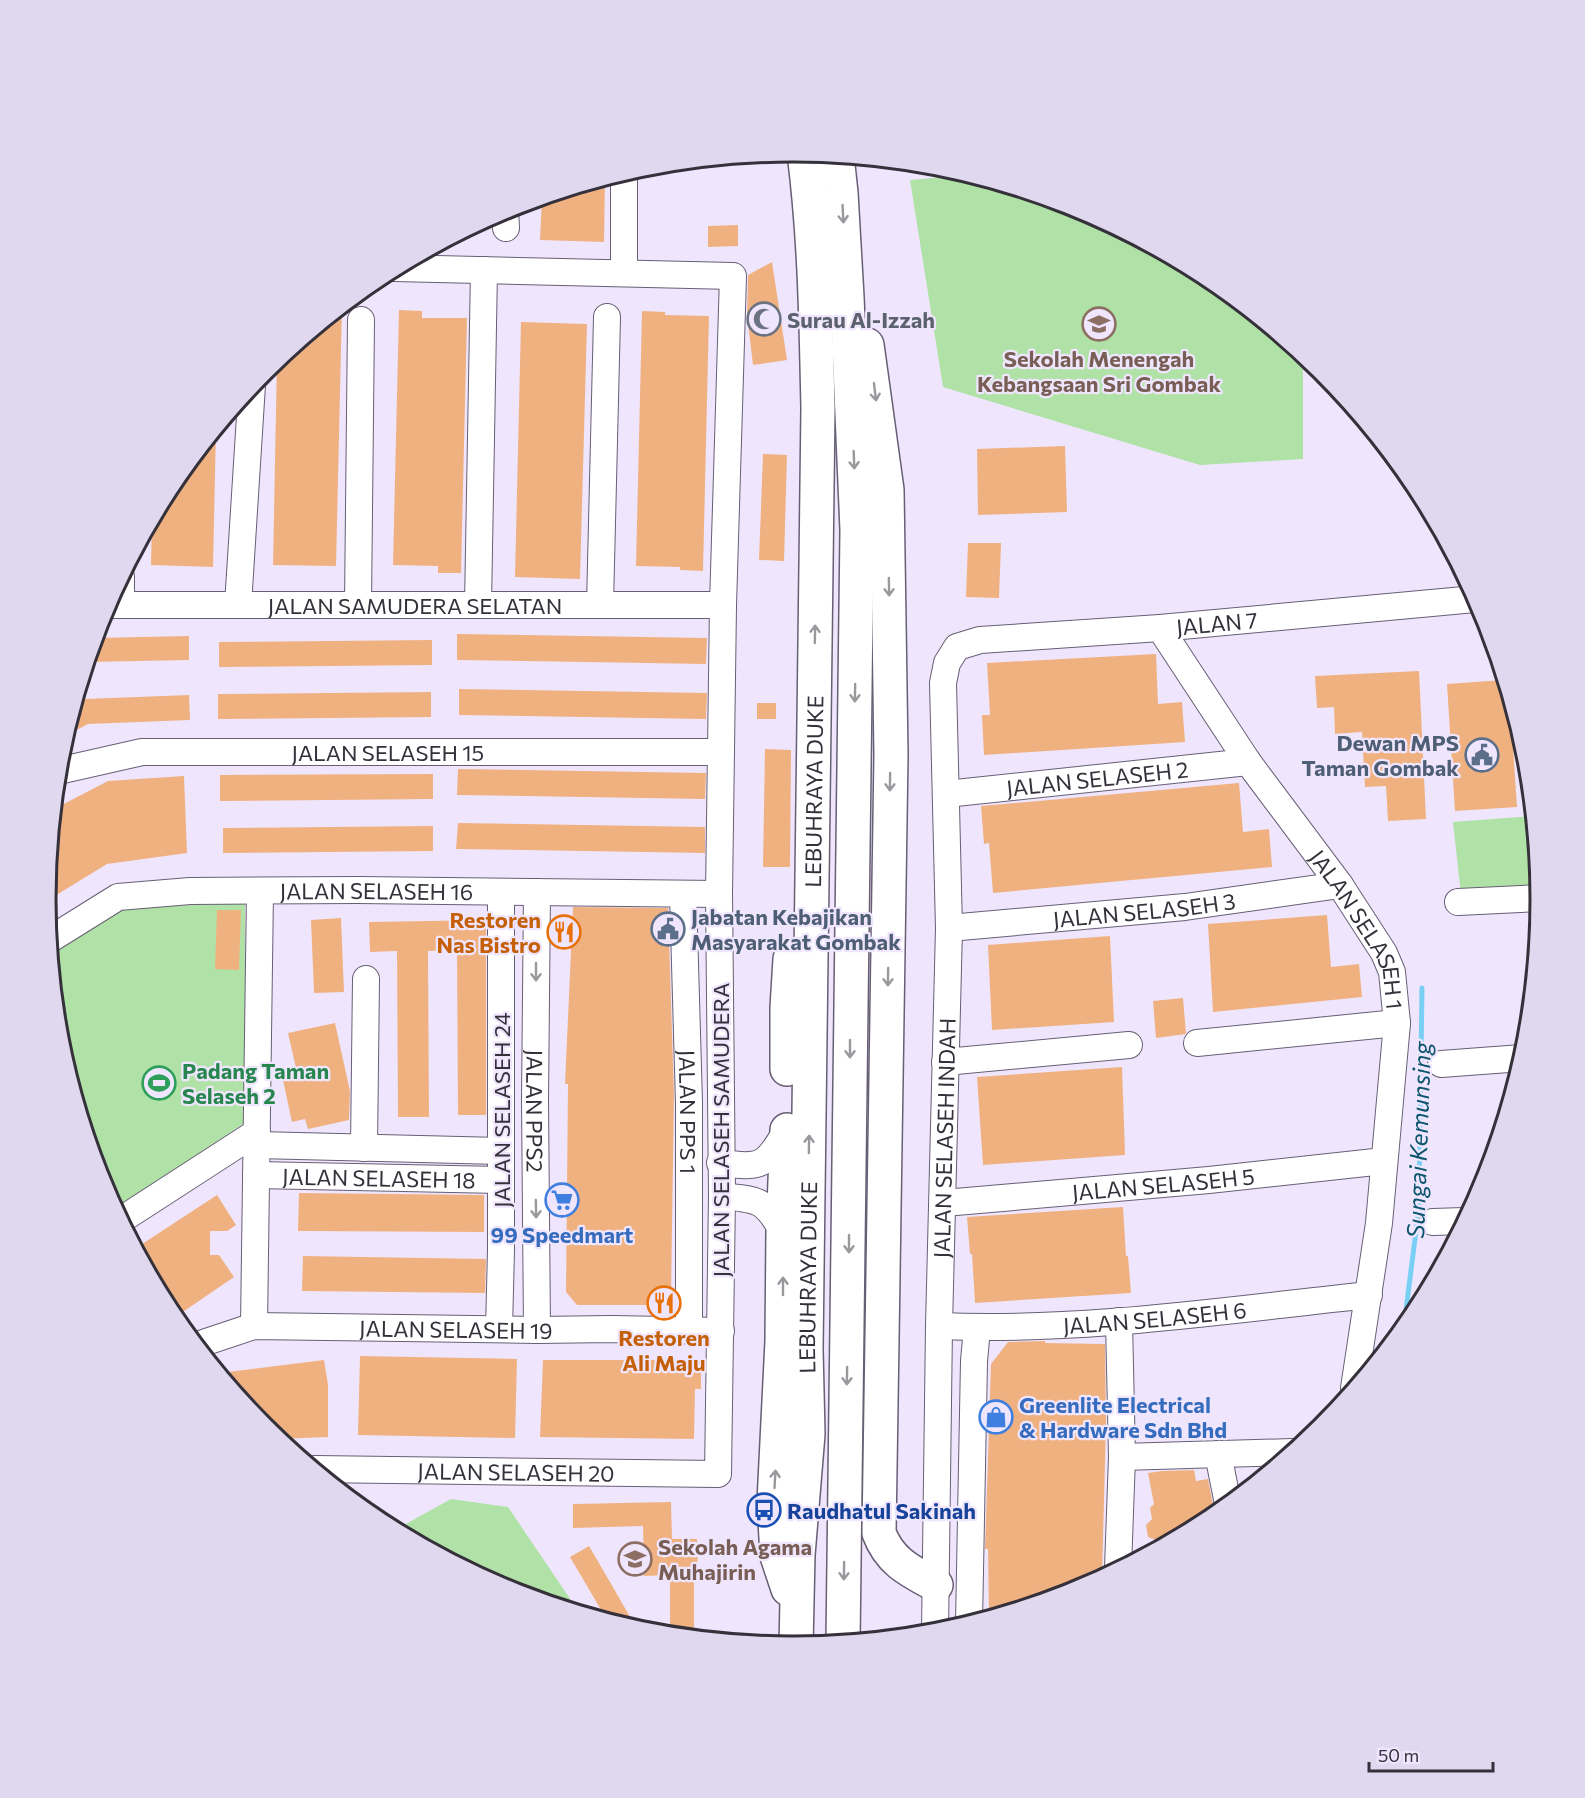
<svg xmlns="http://www.w3.org/2000/svg" width="1585" height="1798" font-family="Commissioner,sans-serif">
<rect width="100%" height="100%" fill="#efe6fe"/>
<!-- green -->
<g fill="#b0e2a7">
<polygon points="967,175 1079,209 1208,278 1303,356 1303,459 1200,465 943,387 910,180"/>
<polygon points="1532,816 1539,887 1461,895 1453,822"/>
<polygon points="245,903 246,1122 115,1209 102,1185 59,1045 50,952 121,908"/>
<polygon points="451,1499 508,1507 579,1612 506,1589 395,1530"/>
</g>
<g fill="none" stroke-linecap="round" stroke-linejoin="round">
<!-- stream -->
<polyline stroke="#7ad0f4" stroke-width="5" points="1404,1326 1419,1207 1422,988"/>
</g>
<!-- building -->
<g fill="#f0b180">
<polygon points="605,178 604,242 540,240 542,198"/>
<polygon points="738,225 738,246 708,247 708,226"/>
<polygon points="772,262 787,360 753,365 747,315 748,275"/>
<polygon points="342,306 336,566 273,565 277,359"/>
<polygon points="399,310 422,311 422,318 467,318 461,573 438,573 438,566 393,565"/>
<polygon points="642,311 665,312 665,315 709,316 703,571 680,570 680,567 636,566"/>
<polygon points="521,322 587,324 580,579 515,577"/>
<polygon points="216,429 213,567 151,565 152,518 171,483"/>
<polygon points="1065,446 1067,512 978,515 977,449"/>
<polygon points="763,454 787,455 784,561 759,560"/>
<polygon points="968,543 1001,543 999,598 966,597"/>
<polygon points="457,634 707,638 706,664 457,660"/>
<polygon points="189,636 189,660 87,662 94,638"/>
<polygon points="432,640 432,665 219,667 219,642"/>
<polygon points="1156,654 1158,704 1182,702 1185,742 984,755 982,715 990,715 987,663"/>
<polygon points="1419,671 1426,819 1388,821 1386,786 1365,787 1362,732 1335,734 1334,707 1317,708 1315,676"/>
<polygon points="1503,680 1510,702 1517,807 1455,811 1447,684"/>
<polygon points="459,689 707,693 706,719 459,715"/>
<polygon points="431,692 431,717 218,719 218,694"/>
<polygon points="189,695 190,720 88,724 65,736 74,704 85,699"/>
<rect x="757" y="703" width="19" height="16"/>
<polygon points="765,749 791,750 790,867 763,867"/>
<polygon points="458,769 706,773 705,799 457,795"/>
<polygon points="433,774 433,799 220,801 220,775"/>
<polygon points="184,776 187,853 107,864 45,902 54,809 108,781"/>
<polygon points="1239,783 1243,832 1269,829 1272,867 993,893 989,843 984,844 981,806"/>
<polygon points="458,823 705,827 705,853 456,849"/>
<polygon points="433,826 433,851 223,853 223,828"/>
<polygon points="573,907 668,908 674,1094 671,1296 653,1305 577,1305 566,1292 568,1084 565,1084"/>
<polygon points="217,910 241,910 239,970 215,969"/>
<polygon points="1327,915 1331,967 1359,964 1362,997 1213,1012 1208,924"/>
<polygon points="341,918 344,992 314,993 311,920"/>
<polygon points="486,920 486,1115 458,1115 457,950 428,951 429,1117 398,1117 397,951 370,952 369,922"/>
<polygon points="1110,936 1114,1022 992,1030 988,945"/>
<polygon points="1183,998 1186,1034 1156,1038 1153,1001"/>
<polygon points="335,1023 350,1091 349,1120 308,1129 305,1119 292,1122 281,1071 296,1068 288,1033"/>
<polygon points="1122,1067 1125,1155 983,1165 977,1077"/>
<polygon points="299,1193 484,1195 484,1232 298,1231"/>
<polygon points="217,1195 236,1225 227,1231 210,1231 210,1255 219,1255 234,1277 174,1318 136,1248"/>
<polygon points="1123,1207 1126,1256 1128,1256 1131,1293 975,1303 972,1254 970,1254 967,1217"/>
<polygon points="303,1256 486,1259 485,1293 302,1291"/>
<polygon points="1045,1341 1045,1343 1105,1344 1106,1424 1102,1577 1078,1590 989,1617 988,1549 985,1549 991,1364 1008,1342"/>
<polygon points="360,1356 517,1359 515,1438 358,1435"/>
<polygon points="324,1360 328,1385 328,1437 278,1439 264,1427 220,1373"/>
<polygon points="543,1360 701,1360 701,1389 695,1389 694,1439 540,1437"/>
<polygon points="1194,1470 1196,1481 1208,1479 1215,1515 1208,1521 1157,1548 1156,1540 1148,1537 1146,1525 1152,1519 1150,1508 1154,1504 1148,1473 1162,1471"/>
<polygon points="671,1502 672,1539 697,1539 698,1574 694,1574 694,1637 670,1634 670,1575 644,1576 643,1526 573,1528 573,1504"/>
<polygon points="589,1546 610,1582 637,1629 607,1620 570,1557"/>
</g>
<g fill="none" stroke-linecap="round" stroke-linejoin="round">
<defs>
<g id="minor">
<polyline points="624,173 624,273"/>
<polyline points="505,209 506,228"/>
<polyline points="121,604 121,577"/>
<path id="s1" d="M 106,605 L 723,605"/>
<polyline points="238,605 252,385"/>
<polyline points="358,605 361,320"/>
<polyline points="478,605 484,270"/>
<polyline points="600,605 607,317"/>
<path id="s2" d="M 1160,628 L 1248,762 L 1340,885 L 1384,953 L 1392,972 L 1397,1023 L 1379,1223 L 1354,1388"/>
<path id="s3" d="M 58,771 L 142,752 L 721,752"/>
<path id="s4" d="M 946,794 L 1248,762"/>
<path id="s5" d="M 537,892 L 535,1100 L 537,1330"/>
<path id="s6" d="M 683,894 L 689,1103 L 689,1330"/>
<polyline points="1458,902 1540,898"/>
<path id="s7" d="M 949,928 L 1185,907 L 1340,885"/>
<path id="s8" d="M 49,940 L 118,897 L 190,891 L 358,890 L 719,894"/>
<polyline points="1197,1043 1397,1023"/>
<polyline points="945,1062 1129,1045"/>
<polyline points="1441,1064 1522,1058"/>
<polyline points="257,1145 501,1151"/>
<polyline points="364,1148 366,979"/>
<path d="M 720,1163 C 763,1168 764,1167 787,1130"/>
<path id="s9" d="M 256,1175 L 501,1180"/>
<path d="M 722,1196 C 758,1200 764,1198 783,1232"/>
<path id="s10" d="M 944,1203 L 1209,1180 L 1384,1161"/>
<polyline points="121,1220 257,1132"/>
<polyline points="1433,1222 1464,1221"/>
<polyline points="254,1326 260,891"/>
<path id="s11" d="M 939,1326 C 1083,1332 1226,1310 1369,1295"/>
<polyline points="499,1329 501,1250 501,892"/>
<path id="s12" d="M 197,1345 L 254,1326 L 537,1330 L 612,1329 L 721,1331"/>
<polyline points="1218,1454 1228,1504"/>
<polyline points="1122,1457 1292,1452"/>
<path id="s13" d="M 314,1469 L 718,1474 L 722,1196 L 719,894 L 723,605 L 733,276 L 394,268"/>
<polyline points="1118,1568 1122,1457 1119,1321"/>
<polyline points="969,1623 974,1361 977,1328"/>
<path id="s14" d="M 935,1632 L 939,1326 L 949,928 L 943,683 L 947,663 L 957,647 L 980,640 L 1160,628 L 1475,599"/>
</g>
<g id="highway">
<polyline points="837,156 841,193 847,297 857,530 843,1642"/>
<path d="M 867,345 L 887,490 L 891,755 L 879,1533 C 890,1562 910,1571 936,1585"/>
<polyline points="787,1069 787,1008 790,959"/>
<polyline points="787,1130 783,1232 782,1341 774,1502 777,1556 788,1589"/>
<path id="s15" d="M 796,1646 L 798,1555 L 808,1434 L 806,1349 L 818,408 C 816,322 815,238 804,153"/>
</g>
</defs>
<!-- minor casing -->
<use href="#minor" stroke="#675f74" stroke-width="28"/>
<!-- highway casing -->
<use href="#highway" stroke="#675f74" stroke-width="36"/>
<!-- minor -->
<use href="#minor" stroke="#fff" stroke-width="26"/>
<!-- highway -->
<use href="#highway" stroke="#fff" stroke-width="33"/>
</g>
<!-- one-way arrows -->
<defs><path id="oneway-shaft" d="M-6 0H5M1.5-3L5.5 0L1.5 3" fill="none" stroke-width="1.6" stroke-linecap="round" stroke-linejoin="round" transform="scale(1.5)"/></defs>
<g stroke="#9a989c">
<use href="#oneway-shaft" transform="translate(843 214) rotate(87)"/>
<use href="#oneway-shaft" transform="translate(875 392) rotate(83)"/>
<use href="#oneway-shaft" transform="translate(854 460) rotate(88)"/>
<use href="#oneway-shaft" transform="translate(889 587) rotate(89)"/>
<use href="#oneway-shaft" transform="translate(815 634) rotate(-89)"/>
<use href="#oneway-shaft" transform="translate(855 693) rotate(91)"/>
<use href="#oneway-shaft" transform="translate(890 782) rotate(91)"/>
<use href="#oneway-shaft" transform="translate(536 972) rotate(90)"/>
<use href="#oneway-shaft" transform="translate(888 977) rotate(91)"/>
<use href="#oneway-shaft" transform="translate(850 1049) rotate(90)"/>
<use href="#oneway-shaft" transform="translate(809 1144) rotate(-89)"/>
<use href="#oneway-shaft" transform="translate(536 1209) rotate(89)"/>
<use href="#oneway-shaft" transform="translate(849 1244) rotate(90)"/>
<use href="#oneway-shaft" transform="translate(783 1286) rotate(-90)"/>
<use href="#oneway-shaft" transform="translate(847 1376) rotate(91)"/>
<use href="#oneway-shaft" transform="translate(775 1479) rotate(-87)"/>
<use href="#oneway-shaft" transform="translate(844 1571) rotate(91)"/>
</g>
<!-- icons -->
<defs>
<symbol id="mosque-ring" viewBox="-11 -11 22 22"><circle r="9.5" fill="#efe6fe" stroke="#6b7280" stroke-width="1.5"/><path d="M3.5-4.9A6 6 0 1 0 3.5 4.9A5 5 0 1 1 3.5-4.9Z" fill="#6b7280"/></symbol>
<symbol id="school-ring" viewBox="-11 -11 22 22"><circle r="9.5" fill="#efe6fe" stroke="#8d6e63" stroke-width="1.5"/><path d="M0-5L7-2L0 1L-7-2ZM-4 1L0 2.5L4 1V4Q0 6-4 4Z" fill="#8d6e63"/></symbol>
<symbol id="civic-ring" viewBox="-11 -11 22 22"><circle r="9.5" fill="#efe6fe" stroke="#5c6f8a" stroke-width="1.5"/><path d="M-.6-6.5H3V-4.5H.6V-3L4-1V1h2V6H-6V1h2V-1L-.6-3ZM-1.2 2.5V6h2.4V2.5Z" fill="#5c6f8a"/></symbol>
<symbol id="restaurant-ring" viewBox="-11 -11 22 22"><circle r="9.5" fill="#efe6fe" stroke="#e8710a" stroke-width="1.5"/><path d="M-5-6h1v4h1v-4h1v4h1v-4h1v5L-1.5 .5V6h-2V.5L-5-1ZM5-6V6H3V1.5H1.5Q1.5-4 5-6Z" fill="#e8710a"/></symbol>
<symbol id="stadium-ring" viewBox="-11 -11 22 22"><circle r="9.5" fill="#efe6fe" stroke="#2e9e5b" stroke-width="1.5"/><path d="M0-5a6.5 5 0 1 0 0 10a6.5 5 0 1 0 0-10ZM-3.5-1.8h7v3.6h-7Z" fill="#2e9e5b"/></symbol>
<symbol id="supermarket-ring" viewBox="-11 -11 22 22"><circle r="9.5" fill="#efe6fe" stroke="#3f7fe0" stroke-width="1.5"/><path d="M-6-5.5h2.5l.6 2H6L4.5 2H-2.5L-4.4-4H-6ZM-1.5 3.2a1.3 1.3 0 1 0 .1 0ZM3 3.2a1.3 1.3 0 1 0 .1 0Z" fill="#3f7fe0"/></symbol>
<symbol id="shop-ring" viewBox="-11 -11 22 22"><circle r="9.5" fill="#efe6fe" stroke="#3f7fe0" stroke-width="1.5"/><path d="M-5-2.5h2.3a2.7 3.5 0 0 1 5.4 0H5L5.5 6h-11ZM-1.5-2.5h3a1.5 2.3 0 0 0-3 0Z" fill="#3f7fe0"/></symbol>
<symbol id="bus-ring" viewBox="-11 -11 22 22"><circle r="9.5" fill="#efe6fe" stroke="#1a4fb4" stroke-width="1.5"/><path d="M-5-6H5V4H4V6H2V4H-2V6H-4V4H-5ZM-3.5-4V0h7V-4ZM-3.5 1.2v1.5H-2V1.2ZM2 1.2v1.5H3.5V1.2Z" fill="#1a4fb4"/></symbol>
</defs>
<g fill-rule="evenodd">
<use href="#mosque-ring" x="745" y="300" width="38" height="38"/>
<use href="#school-ring" x="1080" y="305" width="38" height="38"/>
<use href="#civic-ring" x="1463" y="736" width="38" height="38"/>
<use href="#civic-ring" x="649" y="910" width="38" height="38"/>
<use href="#restaurant-ring" x="545" y="913" width="38" height="38"/>
<use href="#stadium-ring" x="140" y="1064" width="38" height="38"/>
<use href="#supermarket-ring" x="543" y="1181" width="38" height="38"/>
<use href="#restaurant-ring" x="645" y="1284" width="38" height="38"/>
<use href="#shop-ring" x="977" y="1398" width="38" height="38"/>
<use href="#bus-ring" x="745" y="1491" width="38" height="38"/>
<use href="#school-ring" x="616" y="1540" width="38" height="38"/>
</g>
<g text-anchor="middle" dominant-baseline="central" stroke-width="4.5" stroke-linejoin="round" paint-order="stroke">
<!-- worship labels -->
<g font-size="22" font-weight="bold" fill="#5b616d" stroke="#efe6fe" text-anchor="start">
<text x="787" y="319">Surau Al-Izzah</text>
</g>
<!-- education labels -->
<g font-size="22" font-weight="bold" fill="#785e54" stroke="#efe6fe">
<text x="1099" y="358">Sekolah Menengah<tspan x="1099" dy="25">Kebangsaan Sri Gombak</tspan></text>
<text x="658" y="1546" text-anchor="start">Sekolah Agama<tspan x="658" dy="25">Muhajirin</tspan></text>
</g>
<!-- street labels -->
<g font-size="22" fill="#35313a" stroke="#efe6fe">
<text stroke="none"><textPath href="#s1" startOffset="309">JALAN SAMUDERA SELATAN</textPath></text>
<text stroke="none"><textPath href="#s14" startOffset="1250">JALAN 7</textPath></text>
<text stroke="none"><textPath href="#s3" startOffset="332">JALAN SELASEH 15</textPath></text>
<text stroke="none"><textPath href="#s4" startOffset="152">JALAN SELASEH 2</textPath></text>
<text stroke="none"><textPath href="#s15" startOffset="855">LEBUHRAYA DUKE</textPath></text>
<text stroke="none"><textPath href="#s8" startOffset="340">JALAN SELASEH 16</textPath></text>
<text stroke="none"><textPath href="#s7" startOffset="196">JALAN SELASEH 3</textPath></text>
<text stroke="none"><textPath href="#s2" startOffset="363">JALAN SELASEH 1</textPath></text>
<text transform="translate(501 1110) rotate(-90)">JALAN SELASEH 24</text>
<text stroke="none"><textPath href="#s5" startOffset="219">JALAN PPS2</textPath></text>
<text stroke="none"><textPath href="#s6" startOffset="218">JALAN PPS 1</textPath></text>
<text transform="translate(720 1130) rotate(-90)">JALAN SELASEH SAMUDERA</text>
<text stroke="none"><textPath href="#s14" startOffset="494">JALAN SELASEH INDAH</textPath></text>
<text stroke="none"><textPath href="#s9" startOffset="123">JALAN SELASEH 18</textPath></text>
<text stroke="none"><textPath href="#s10" startOffset="220">JALAN SELASEH 5</textPath></text>
<text stroke="none"><textPath href="#s15" startOffset="369">LEBUHRAYA DUKE</textPath></text>
<text stroke="none"><textPath href="#s11" startOffset="216">JALAN SELASEH 6</textPath></text>
<text stroke="none"><textPath href="#s12" startOffset="262">JALAN SELASEH 19</textPath></text>
<text stroke="none"><textPath href="#s13" startOffset="202">JALAN SELASEH 20</textPath></text>
</g>
<!-- service labels -->
<g font-size="22" font-weight="bold" fill="#4e5e75" stroke="#efe6fe" text-anchor="end">
<text x="1459" y="742">Dewan MPS<tspan x="1459" dy="25">Taman Gombak</tspan></text>
<text x="691" y="916" text-anchor="start">Jabatan Kebajikan<tspan x="691" dy="25">Masyarakat Gombak</tspan></text>
</g>
<!-- food labels -->
<g font-size="22" font-weight="bold" fill="#c56008" stroke="#efe6fe" text-anchor="end">
<text x="541" y="919">Restoren<tspan x="541" dy="25">Nas Bistro</tspan></text>
<text x="664" y="1337" text-anchor="middle">Restoren<tspan x="664" dy="25">Ali Maju</tspan></text>
</g>
<!-- leisure labels -->
<g font-size="22" font-weight="bold" fill="#27864d" stroke="#efe6fe" text-anchor="start">
<text x="182" y="1070">Padang Taman<tspan x="182" dy="25">Selaseh 2</tspan></text>
</g>
<!-- shop labels -->
<g font-size="22" font-weight="bold" fill="#366cbe" stroke="#efe6fe">
<text x="562" y="1234">99 Speedmart</text>
<text x="1019" y="1404" text-anchor="start">Greenlite Electrical<tspan x="1019" dy="25">&amp; Hardware Sdn Bhd</tspan></text>
</g>
<!-- transit labels -->
<g font-size="22" font-weight="bold" fill="#164399" stroke="#efe6fe" text-anchor="start">
<text x="787" y="1510">Raudhatul Sakinah</text>
</g>
<!-- water labels -->
<g font-size="24" font-style="italic" fill="#0c556d" stroke="#efe6fe">
<text transform="translate(1418 1140) rotate(-88)">Sungai Kemunsing</text>
</g>
</g>
<!-- crop -->
<path d="M0 0H1585V1798H0ZM56 899a737 737 0 1 1 1474 0a737 737 0 1 1-1474 0Z" fill="#e0d8ee" fill-rule="evenodd"/>
<path fill="none" stroke="#35313a" stroke-width="3" d="M56 899a737 737 0 1 1 1474 0a737 737 0 1 1-1474 0Z"/>
<!-- scale -->
<path d="M1369 1762v9h124v-9" fill="none" stroke="#35313a" stroke-width="3"/>
<text x="1378" y="1762" font-size="18" fill="#35313a" stroke="#efe6fe" stroke-width="4.5" paint-order="stroke">50 m</text>
</svg>
